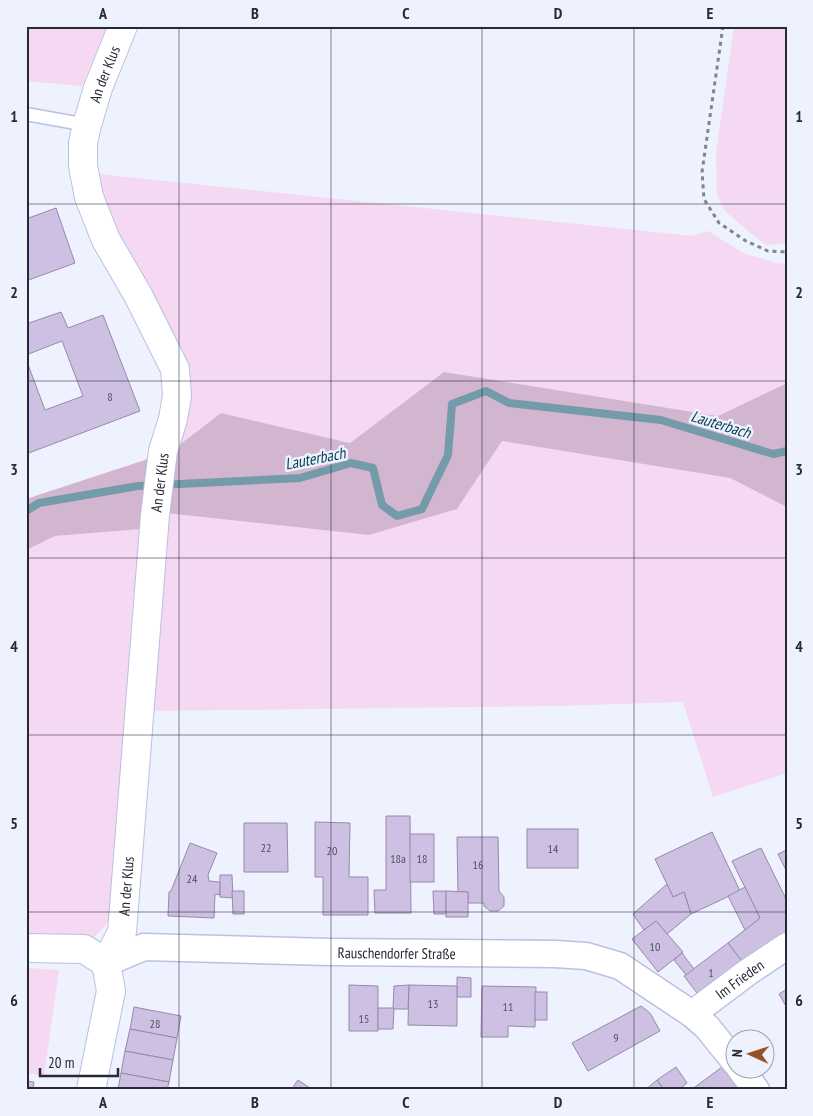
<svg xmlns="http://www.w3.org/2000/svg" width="813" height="1116" font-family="'PT Sans Narrow',sans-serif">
<rect width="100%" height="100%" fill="#eef1fe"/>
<!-- green -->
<g fill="#f5d8f1">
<polygon points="26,26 107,26 82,86 26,81"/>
<polygon points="734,26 787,26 787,243 766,245 748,231 726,212 717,195 716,154"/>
<polygon points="98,174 692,236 708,231 743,253 781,264 787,262 787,383 718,416 444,372 350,443 221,413 174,449 189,400 110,224"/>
<polygon points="502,441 730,478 787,507 787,773 713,797 683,702 557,706 147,711 165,513 369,535 457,509"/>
<polygon points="141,529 133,599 112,917 95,937 26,935 26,550 55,536"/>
<polygon points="26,968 59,970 44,1076 26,1073"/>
</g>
<!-- forest -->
<g fill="#d2b5cf">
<polygon points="444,372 718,416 787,383 787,507 730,478 502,441 457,509 369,535 165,513 174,449 221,413 350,443"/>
<polygon points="151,458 141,529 55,536 26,550 26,499"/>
</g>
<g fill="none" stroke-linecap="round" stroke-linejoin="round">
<!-- stream -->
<polyline stroke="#739baa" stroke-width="8" points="26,511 39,503 138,486 300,478 351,463 373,468 382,505 397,516 422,509 448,455 452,404 486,391 509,403 661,420 773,454 787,451"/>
</g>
<!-- building -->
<g fill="#cdc0e2" stroke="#968aa8">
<polygon points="56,208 75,263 26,281 26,219"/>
<polygon points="61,312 68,328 103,315 140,411 26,454 26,359 45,410 83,396 62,341 26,355 26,324"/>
<polygon points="386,816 410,816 411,913 375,913 374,890 386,890"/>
<polygon points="315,822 350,823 349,877 368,877 368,915 323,915 323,877 315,877"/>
<polygon points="244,823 287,823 288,872 244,872"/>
<rect x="527" y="829" width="51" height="39"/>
<polygon points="712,832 740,891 691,914 684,892 673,897 655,859"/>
<rect x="410" y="834" width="24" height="48"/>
<polygon points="457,837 498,837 499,891 504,897 504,906 498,911 490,911 484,906 484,903 468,903 468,892 458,892"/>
<polygon points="190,843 217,853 208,875 209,881 220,882 220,895 215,894 214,918 168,916 169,892 171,891"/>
<polygon points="761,848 787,901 787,933 744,964 728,943 760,918 732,861"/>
<polygon points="787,850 787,872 778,854"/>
<polygon points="220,875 232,875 233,898 220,897"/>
<polygon points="667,884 673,897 684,892 691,914 667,934 656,921 644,930 633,914"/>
<polygon points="745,887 760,918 745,930 728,896"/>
<polygon points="232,891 244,891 244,914 233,914"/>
<polygon points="433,891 446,891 446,914 434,914"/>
<polygon points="446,891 468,892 468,917 446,917"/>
<polygon points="656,921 683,952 658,972 632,939"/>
<polygon points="728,943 744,964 700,997 684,976"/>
<polygon points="682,953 694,969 686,975 674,960"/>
<polygon points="457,977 471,978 471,997 457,997"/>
<polygon points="349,985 378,986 378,1031 349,1031"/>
<polygon points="409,985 457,986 457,1026 408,1025"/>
<polygon points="409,985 408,1009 393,1009 394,986"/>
<polygon points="482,986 536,987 535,1027 508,1026 508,1037 481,1037"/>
<polygon points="787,989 787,1008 779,994"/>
<rect x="535" y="992" width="12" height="28"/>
<polygon points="641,1006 650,1013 660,1031 588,1071 572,1043"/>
<polygon points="134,1007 181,1016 177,1038 130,1029"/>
<polygon points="378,1008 394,1008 393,1029 378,1029"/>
<polygon points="130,1029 177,1038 173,1060 125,1051"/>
<polygon points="125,1051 173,1060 169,1082 121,1073"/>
<polygon points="676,1067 687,1083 678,1090 664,1090 657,1080"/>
<polygon points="722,1067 738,1088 736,1090 691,1090"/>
<polygon points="121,1073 169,1082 167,1090 118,1090"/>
<polygon points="298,1080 313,1090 291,1090"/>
<polygon points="657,1080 664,1090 645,1090"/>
<polygon points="26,1081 34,1082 33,1090 26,1090"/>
</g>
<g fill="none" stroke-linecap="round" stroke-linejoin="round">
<defs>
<polyline id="service" points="26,114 87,125"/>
<g id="minor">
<path id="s1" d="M 106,963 L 144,947 L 330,952 L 555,954 L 586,956 L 620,966 L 692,1014 L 707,1027 L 736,1063"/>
<path id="s2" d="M 692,1014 L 748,972 L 787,946"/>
<polyline points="740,1068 756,1090"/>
</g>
<g id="tertiary">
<polyline points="26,948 84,949 106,963"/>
<path id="s3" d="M 106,963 L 122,932 L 155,515 L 163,451 L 173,419 L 177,396 L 175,369 L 138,295 L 106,240 L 89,197 L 83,166 L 83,143 L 87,125 L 98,88 L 123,26"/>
<polyline points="91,1090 111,991 106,963"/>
</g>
</defs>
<!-- service casing -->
<use href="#service" stroke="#bac1e1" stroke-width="15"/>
<!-- minor casing -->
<use href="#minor" stroke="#bac1e1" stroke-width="29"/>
<!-- tertiary casing -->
<use href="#tertiary" stroke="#bac1e1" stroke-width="30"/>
<!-- path -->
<polyline stroke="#818490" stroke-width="3" stroke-dasharray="4 4" stroke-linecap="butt" points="723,26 702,172 704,199 719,223 746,241 768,251 787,252"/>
<!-- service -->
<use href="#service" stroke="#fff" stroke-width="12"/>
<!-- minor -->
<use href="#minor" stroke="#fff" stroke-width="26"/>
<!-- tertiary -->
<use href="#tertiary" stroke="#fff" stroke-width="28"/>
</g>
<!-- grid -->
<path fill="none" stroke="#272a36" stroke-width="1" stroke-opacity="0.55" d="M 179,26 L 179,1090M 331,26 L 331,1090M 482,26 L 482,1090M 634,26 L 634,1090M 26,204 L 787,204M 26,381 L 787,381M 26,558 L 787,558M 26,735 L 787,735M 26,912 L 787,912"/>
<g text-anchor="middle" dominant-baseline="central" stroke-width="5" stroke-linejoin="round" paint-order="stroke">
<!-- number labels -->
<g font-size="12" fill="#505061">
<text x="110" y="396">8</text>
<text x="266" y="847">22</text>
<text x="553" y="848">14</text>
<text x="332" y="850">20</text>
<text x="398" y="858">18a</text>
<text x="422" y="858">18</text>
<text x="478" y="864">16</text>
<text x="192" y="878">24</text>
<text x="655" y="946">10</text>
<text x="711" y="972">1</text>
<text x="433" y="1003">13</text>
<text x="508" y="1006">11</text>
<text x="364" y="1018">15</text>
<text x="155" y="1023">28</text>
<text x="616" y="1037">9</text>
</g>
<!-- street labels -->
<g font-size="15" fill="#272a36" stroke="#eef1fe">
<text stroke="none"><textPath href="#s3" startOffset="921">An der Klus</textPath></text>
<text stroke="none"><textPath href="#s3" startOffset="486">An der Klus</textPath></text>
<text stroke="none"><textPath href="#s3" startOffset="81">An der Klus</textPath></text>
<text stroke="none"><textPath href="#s1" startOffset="294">Rauschendorfer Straße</textPath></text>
<text stroke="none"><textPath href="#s2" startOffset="59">Im Frieden</textPath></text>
</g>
<!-- water labels -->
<g font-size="16" font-style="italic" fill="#003f50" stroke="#eef1fe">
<text transform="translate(721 424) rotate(17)">Lauterbach</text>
<text transform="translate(315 458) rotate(-11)">Lauterbach</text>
</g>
</g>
<!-- border -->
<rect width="813" height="1116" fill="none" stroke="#eef1fe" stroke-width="55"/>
<!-- north arrow -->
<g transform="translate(750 1054) rotate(273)"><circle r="24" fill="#eef1fe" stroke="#9ea1ae"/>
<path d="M0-4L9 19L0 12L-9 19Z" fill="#965225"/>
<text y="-8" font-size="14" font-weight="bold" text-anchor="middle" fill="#272a36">N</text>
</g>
<!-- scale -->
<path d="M40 1068v8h78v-8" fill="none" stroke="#272a36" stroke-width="2.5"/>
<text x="48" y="1068" font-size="15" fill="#272a36" stroke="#eef1fe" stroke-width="4" paint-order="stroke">20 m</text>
<rect x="28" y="28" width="758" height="1060" fill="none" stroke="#272a36" stroke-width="2"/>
<g font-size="16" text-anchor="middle" font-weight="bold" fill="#272a36">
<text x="103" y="19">A</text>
<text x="255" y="19">B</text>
<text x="406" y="19">C</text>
<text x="558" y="19">D</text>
<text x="710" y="19">E</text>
<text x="14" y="122">1</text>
<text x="799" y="122">1</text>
<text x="14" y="298">2</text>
<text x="799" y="298">2</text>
<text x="14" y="475">3</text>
<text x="799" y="475">3</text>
<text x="14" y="652">4</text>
<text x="799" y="652">4</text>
<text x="14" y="829">5</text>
<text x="799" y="829">5</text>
<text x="14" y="1006">6</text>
<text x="799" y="1006">6</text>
<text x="103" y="1108">A</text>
<text x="255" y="1108">B</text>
<text x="406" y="1108">C</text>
<text x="558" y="1108">D</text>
<text x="710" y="1108">E</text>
</g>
</svg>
